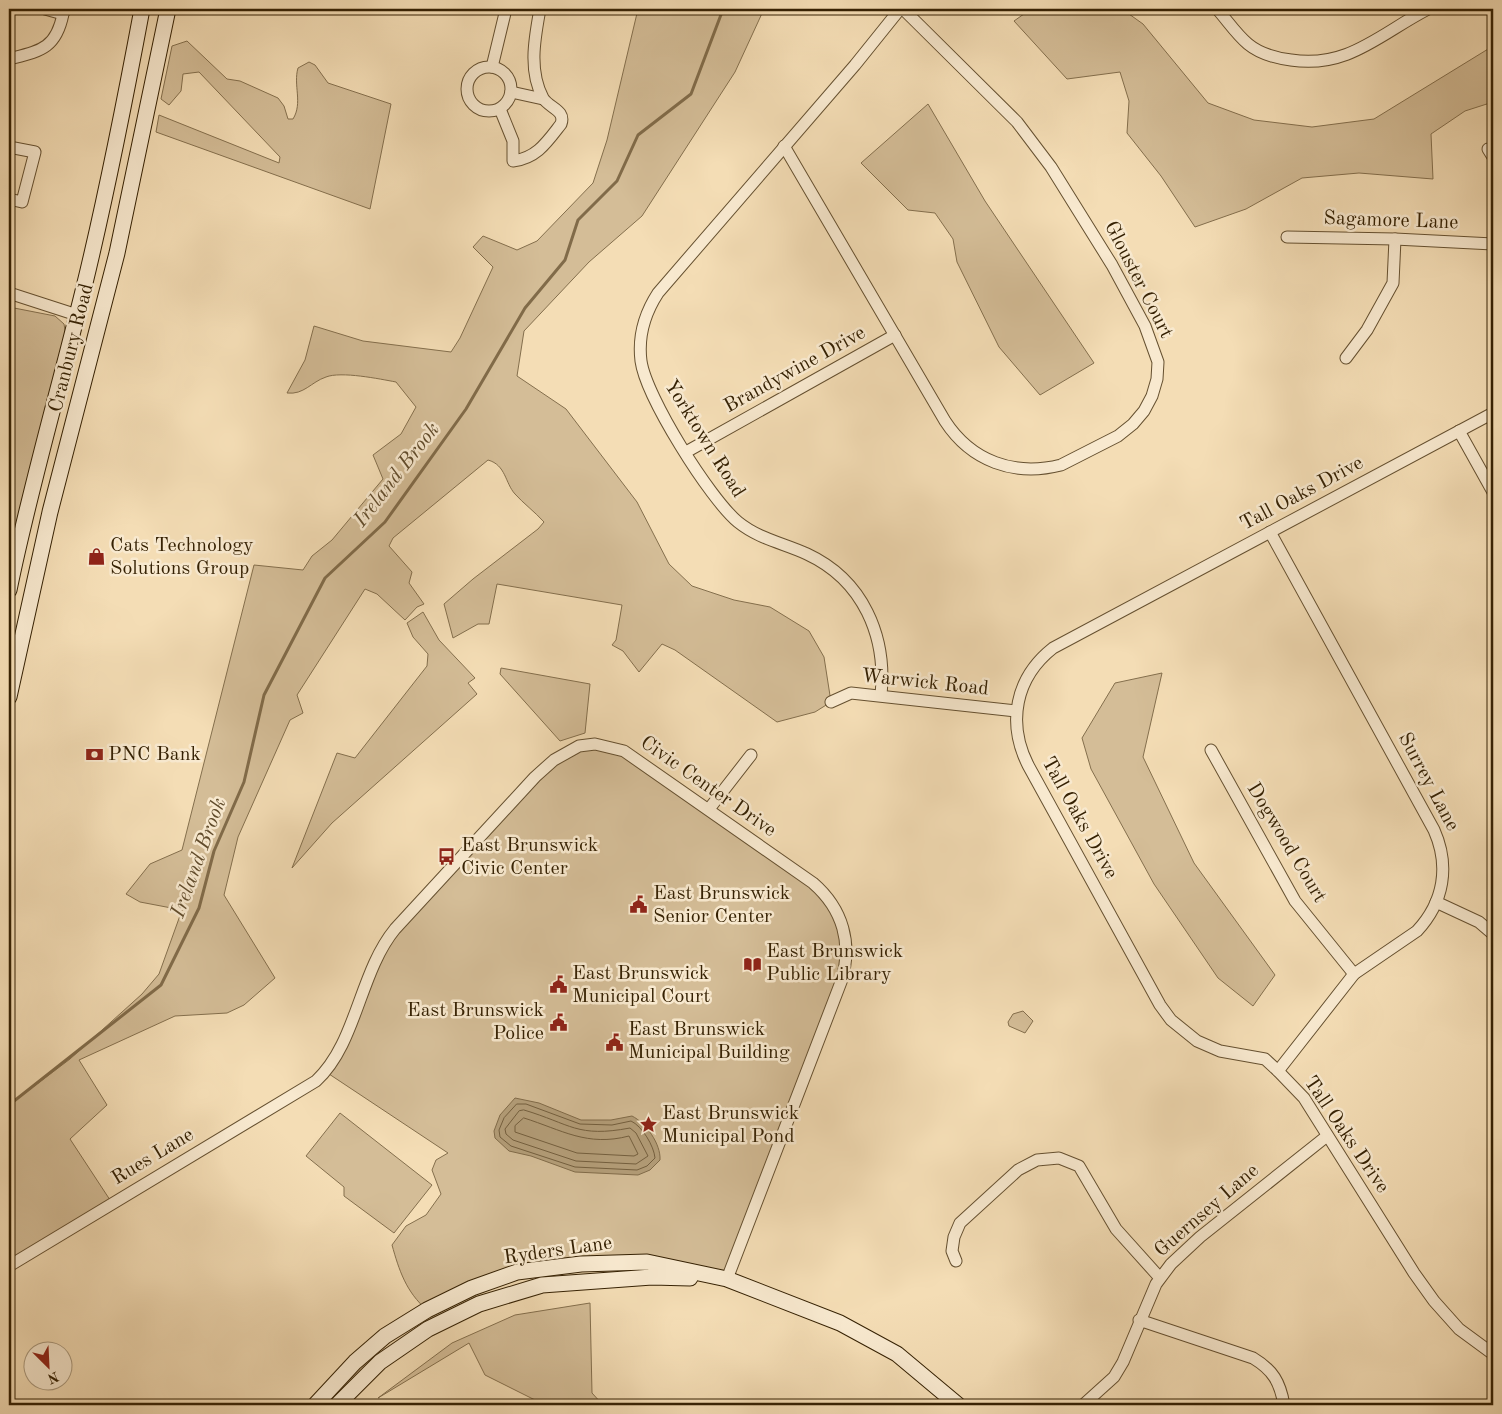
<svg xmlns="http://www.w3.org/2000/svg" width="1502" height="1414" font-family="'Old Standard TT',serif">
<rect width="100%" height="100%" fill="#f4ddb5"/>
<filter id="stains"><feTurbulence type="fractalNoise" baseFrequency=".004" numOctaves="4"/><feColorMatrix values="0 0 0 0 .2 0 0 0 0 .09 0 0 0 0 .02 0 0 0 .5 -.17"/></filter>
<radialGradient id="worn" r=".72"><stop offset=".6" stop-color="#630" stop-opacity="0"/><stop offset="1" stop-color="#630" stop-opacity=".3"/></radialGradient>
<!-- green -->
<g fill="#d4bd97" stroke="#846f4d">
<path d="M 638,9 L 764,9 L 735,72 L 642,216 L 589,262 L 524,331 L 517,376 L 566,409 L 637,502 L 669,564 L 692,586 L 734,600 L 770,607 L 809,631 L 824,657 L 831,702 L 815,712 L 777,722 L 675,650 L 662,644 L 639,672 L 623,651 L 612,645 L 616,640 L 622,605 L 497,584 L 489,624 L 478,624 L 453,638 L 444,604 L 473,579 L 538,529 L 544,522 C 535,512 523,503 515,494 C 505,483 506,465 488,460 L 393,538 L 389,546 L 412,572 L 409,583 L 424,604 L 417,607 L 405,620 L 377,594 L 365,589 L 297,695 L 303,713 L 290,720 L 238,837 L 224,895 L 275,978 L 244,1005 L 227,1013 L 175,1016 L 79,1060 L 107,1105 L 70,1139 L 112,1203 L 9,1266 L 9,1105 L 70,1059 L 142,994 L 159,974 L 182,910 L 140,902 L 126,894 L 150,864 L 182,850 L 254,565 L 303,570 L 312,556 L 332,540 L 383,479 L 373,455 L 401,434 L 416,407 L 396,382 C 380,379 341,371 326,377 C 311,382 304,395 287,393 L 305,360 L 314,326 L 363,341 L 451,352 L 460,338 L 493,267 L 473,247 L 483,236 L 517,250 L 537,241 L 593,183 L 607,140 Z"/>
<polygon points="1031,9 1122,9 1143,24 1208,103 1254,120 1312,127 1374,119 1493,46 1493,102 1465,111 1431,134 1433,179 1359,173 1302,178 1246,209 1195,227 1161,176 1127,133 1129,101 1120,72 1067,79 1014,21"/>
<path d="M 187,41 L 227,79 L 240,81 L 278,98 L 284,106 L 288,119 L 293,119 C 303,103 293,85 298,68 L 309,62 L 315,65 L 328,83 L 391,104 L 370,209 L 156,132 L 159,115 L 279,163 L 280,157 L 199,72 L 183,74 L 181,91 L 169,105 L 161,99 L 172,46 Z"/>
<polygon points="928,104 985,201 1094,363 1040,395 999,347 957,262 953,239 935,213 908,210 861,163"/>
<polygon points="9,307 55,316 64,324 66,336 11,544 9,544"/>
<polygon points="423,612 439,640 475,678 468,683 477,694 332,823 292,868 337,753 355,758 427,666 428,654 413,637 407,623"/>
<polygon points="501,668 590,684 585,733 560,741 500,674"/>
<polygon points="1162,673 1143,757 1194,863 1275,975 1253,1006 1218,978 1154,884 1091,769 1082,738 1115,683"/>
<path d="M 610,746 L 826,896 L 847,953 L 727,1279 L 647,1262 L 517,1272 L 427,1310 C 406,1292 399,1270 392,1245 L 406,1226 L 426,1215 L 441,1194 L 432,1170 L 436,1160 L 448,1153 L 326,1072 L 386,940 L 568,751 Z"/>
<polygon points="1023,1011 1033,1021 1025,1033 1009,1026 1008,1022 1013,1014"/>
<polygon points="340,1113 432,1185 394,1233 344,1196 344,1187 306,1156"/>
<polygon points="590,1303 592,1393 603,1405 545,1405 485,1375 469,1343 378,1398 452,1343 515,1315"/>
</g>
<!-- water -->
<path fill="#b39d78" stroke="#816b49" d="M 515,1098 L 539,1103 L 581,1120 L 611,1120 L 632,1116 C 646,1123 661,1144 660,1160 L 650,1170 L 638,1175 L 575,1172 L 531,1156 L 509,1151 L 495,1138 L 494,1131 L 500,1115 Z"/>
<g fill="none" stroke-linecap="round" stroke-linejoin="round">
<!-- shore -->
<g stroke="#745f3e" stroke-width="1">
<path d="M 517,1104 L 526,1104 L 580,1124 L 612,1125 L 631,1121 C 642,1126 654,1146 655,1158 L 647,1166 L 637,1170 L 575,1167 L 511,1146 L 500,1137 L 499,1130 L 504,1118 Z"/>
<path d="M 524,1110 C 571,1124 577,1138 630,1128 L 636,1133 L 648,1156 L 636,1164 L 576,1161 L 513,1140 L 506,1134 L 505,1129 L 519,1111 Z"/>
<path d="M 524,1118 C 562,1130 587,1147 629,1136 L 638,1154 L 634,1156 L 577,1153 L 515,1132 L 515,1126 Z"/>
</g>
<!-- stream -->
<polyline stroke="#816b49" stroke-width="3" points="9,1105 161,985 199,908 214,851 244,782 264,695 325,578 385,522 466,409 525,308 565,260 578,220 617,181 638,135 691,94 722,12 726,9"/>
<defs>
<g id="street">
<polyline points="45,9 63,14 63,9"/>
<path d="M 1217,9 C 1227,20 1236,34 1248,44 C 1260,54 1275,58 1291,60 C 1348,69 1381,33 1428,9"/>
<path d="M 9,59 C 40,51 56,49 63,14"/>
<circle cx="489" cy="89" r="22"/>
<polyline points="492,67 506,9"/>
<polyline points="511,92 543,99"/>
<path d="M 500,109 L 513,141 L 513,161 C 537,158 547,142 561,124 C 566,110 549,108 543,98 C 528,70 535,37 540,9"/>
<path d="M 784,146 L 945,421 C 971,461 1014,477 1061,465 L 1118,436 L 1133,424 L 1144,411 L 1152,396 L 1157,379 L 1158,362 L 1145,326 L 1112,265 L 1051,167 L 1017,122 L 903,9"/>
<polyline points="9,147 35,152 22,202 9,199"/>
<polyline points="1488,149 1493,157"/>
<polyline points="1287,237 1395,239 1493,244"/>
<polyline points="9,293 77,315"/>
<polyline points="1346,358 1367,330 1393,283 1395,239"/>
<path d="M 1493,413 L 1053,648 C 1015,678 1007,723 1028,765 L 1160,1005 L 1171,1020 L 1197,1041 L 1220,1051 L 1265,1059 L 1278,1071 L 1304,1098 L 1414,1273 L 1434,1301 L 1459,1329 L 1493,1354"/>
<polyline points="1459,431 1493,492"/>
<polyline points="686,452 895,335"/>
<path d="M 1270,532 L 1434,830 C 1450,866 1444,902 1417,931 L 1354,974 L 1278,1071"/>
<path d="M 881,695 C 887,636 863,580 807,554 C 783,543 759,539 738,522 C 710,499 646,397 641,361 C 638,337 645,313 658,293 L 855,65 L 900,9"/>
<polyline points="831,702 851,693 1016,711"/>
<polyline points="1211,750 1295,901 1354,974"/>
<polyline points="709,809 751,755"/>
<polyline points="1436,902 1479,922 1493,934"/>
<polyline points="956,1261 952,1251 954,1237 960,1223 1018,1170 1037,1160 1059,1158 1079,1166 1116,1229 1160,1278"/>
<path d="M 9,1266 L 316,1081 C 357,1043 359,973 395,929 L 535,777 L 554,760 L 579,746 L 595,744 L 624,751 L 813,883 C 843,909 853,944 841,982 L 727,1279"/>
<path d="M 1139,1320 L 1253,1358 C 1273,1370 1280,1382 1284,1405"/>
<polyline points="1083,1405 1114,1377 1123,1362 1156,1284 1171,1264 1200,1237 1327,1136"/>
</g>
<g id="secondary">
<path d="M 9,590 C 28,497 54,407 77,315 C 103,214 123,111 142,9"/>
<polyline points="9,697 50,512 117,253 168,9"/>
<polyline points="315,1405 355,1362 385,1336 427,1310 472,1288 517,1272 581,1264 647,1262 727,1279 840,1323 897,1354 958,1405"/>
<polyline points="337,1405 380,1362 428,1329 479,1304 542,1285 652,1277 690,1278"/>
</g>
</defs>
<!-- street casing -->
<use href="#street" stroke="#655030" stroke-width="13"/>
<!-- secondary casing -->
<use href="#secondary" stroke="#352103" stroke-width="17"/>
<!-- street -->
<use href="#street" stroke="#f8e9cf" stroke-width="11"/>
<!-- secondary -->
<use href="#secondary" stroke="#f8e9cf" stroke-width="15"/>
</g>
<!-- icons -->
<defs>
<symbol id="shop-bare" viewBox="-9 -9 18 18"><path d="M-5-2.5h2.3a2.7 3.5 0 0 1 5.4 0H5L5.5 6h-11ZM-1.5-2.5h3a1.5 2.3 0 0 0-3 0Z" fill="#8f2418" stroke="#f8e9cf" stroke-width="2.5" paint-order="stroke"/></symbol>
<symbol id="bank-bare" viewBox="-9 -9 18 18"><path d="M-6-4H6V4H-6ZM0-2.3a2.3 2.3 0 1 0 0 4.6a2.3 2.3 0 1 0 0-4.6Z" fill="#8f2418" stroke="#f8e9cf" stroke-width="2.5" paint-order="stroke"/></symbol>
<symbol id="bus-bare" viewBox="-9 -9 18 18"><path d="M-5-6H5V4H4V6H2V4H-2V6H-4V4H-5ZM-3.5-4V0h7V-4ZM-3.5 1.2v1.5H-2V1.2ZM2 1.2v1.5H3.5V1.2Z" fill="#8f2418" stroke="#f8e9cf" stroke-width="2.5" paint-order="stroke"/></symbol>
<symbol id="civic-bare" viewBox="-9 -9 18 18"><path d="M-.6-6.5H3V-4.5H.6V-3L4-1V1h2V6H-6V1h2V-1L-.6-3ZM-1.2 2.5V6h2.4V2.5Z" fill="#8f2418" stroke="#f8e9cf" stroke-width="2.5" paint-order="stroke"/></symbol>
<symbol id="library-bare" viewBox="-9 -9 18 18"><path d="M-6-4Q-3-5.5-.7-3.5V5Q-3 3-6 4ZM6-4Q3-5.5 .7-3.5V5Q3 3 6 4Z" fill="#8f2418" stroke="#f8e9cf" stroke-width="2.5" paint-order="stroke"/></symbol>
<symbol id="sight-bare" viewBox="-9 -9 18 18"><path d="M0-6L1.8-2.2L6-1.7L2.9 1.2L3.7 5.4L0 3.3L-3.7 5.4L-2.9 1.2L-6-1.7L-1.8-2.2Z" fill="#8f2418" stroke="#f8e9cf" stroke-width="2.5" paint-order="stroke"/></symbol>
</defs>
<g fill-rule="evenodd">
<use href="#shop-bare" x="84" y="544" width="25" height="25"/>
<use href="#bank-bare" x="82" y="742" width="25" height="25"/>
<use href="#bus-bare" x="434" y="844" width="25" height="25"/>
<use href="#civic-bare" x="626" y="892" width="25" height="25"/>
<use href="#library-bare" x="740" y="952" width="25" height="25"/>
<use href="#civic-bare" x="546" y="972" width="25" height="25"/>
<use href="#civic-bare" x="546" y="1010" width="25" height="25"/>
<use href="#civic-bare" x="602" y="1030" width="25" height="25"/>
<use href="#sight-bare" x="636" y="1112" width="25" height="25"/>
</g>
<g text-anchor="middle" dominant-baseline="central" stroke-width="5" stroke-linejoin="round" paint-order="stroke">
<!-- street labels -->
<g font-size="20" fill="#352103" stroke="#f8e9cf">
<text transform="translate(1391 221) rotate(2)">Sagamore Lane</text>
<text transform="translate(1138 280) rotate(63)">Glouster Court</text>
<text transform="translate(72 348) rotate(-76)">Cranbury Road</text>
<text transform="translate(795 370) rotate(-29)">Brandywine Drive</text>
<text transform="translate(704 439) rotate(58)">Yorktown Road</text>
<text transform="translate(1302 494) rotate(-28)">Tall Oaks Drive</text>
<text transform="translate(925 683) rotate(6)">Warwick Road</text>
<text transform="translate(1428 782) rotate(62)">Surrey Lane</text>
<text transform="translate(708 787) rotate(35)">Civic Center Drive</text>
<text transform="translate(1079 818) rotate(61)">Tall Oaks Drive</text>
<text transform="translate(1286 843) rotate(59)">Dogwood Court</text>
<text transform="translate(1346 1135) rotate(56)">Tall Oaks Drive</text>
<text transform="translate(153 1157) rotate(-31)">Rues Lane</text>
<text transform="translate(1207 1211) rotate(-41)">Guernsey Lane</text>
<text transform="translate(558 1251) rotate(-8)">Ryders Lane</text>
</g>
<!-- poi labels -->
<g font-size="20" fill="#352103" stroke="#f8e9cf" text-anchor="start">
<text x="110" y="546">Cats Technology<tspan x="110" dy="23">Solutions Group</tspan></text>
<text x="108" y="755">PNC Bank</text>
<text x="461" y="846">East Brunswick<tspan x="461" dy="23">Civic Center</tspan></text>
<text x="653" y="894">East Brunswick<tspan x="653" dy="23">Senior Center</tspan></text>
<text x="766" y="952">East Brunswick<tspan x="766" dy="23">Public Library</tspan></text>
<text x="572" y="974">East Brunswick<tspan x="572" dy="23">Municipal Court</tspan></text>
<text x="544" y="1011" text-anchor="end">East Brunswick<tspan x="544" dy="23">Police</tspan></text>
<text x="628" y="1030">East Brunswick<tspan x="628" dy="23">Municipal Building</tspan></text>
<text x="662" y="1114">East Brunswick<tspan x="662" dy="23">Municipal Pond</tspan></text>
</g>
<!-- water labels -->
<g font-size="21" font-style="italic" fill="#614c2c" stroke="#f8e9cf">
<text transform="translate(397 475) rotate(-52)">Ireland Brook</text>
<text transform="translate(199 858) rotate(-70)">Ireland Brook</text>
</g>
</g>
<!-- margin -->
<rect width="1502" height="1414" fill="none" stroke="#f4ddb5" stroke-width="30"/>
<rect x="10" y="10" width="1482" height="1394" fill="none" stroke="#352103" stroke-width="2.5"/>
<rect x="15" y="15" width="1472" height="1384" fill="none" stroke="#352103"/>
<!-- north arrow -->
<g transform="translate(48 1366) rotate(156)"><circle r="24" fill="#f8e9cf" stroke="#aa997d"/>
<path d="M0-4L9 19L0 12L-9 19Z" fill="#8f2418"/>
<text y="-8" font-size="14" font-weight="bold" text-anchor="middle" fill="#352103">N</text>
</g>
<rect width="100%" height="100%" filter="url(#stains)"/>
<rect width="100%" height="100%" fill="url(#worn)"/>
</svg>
